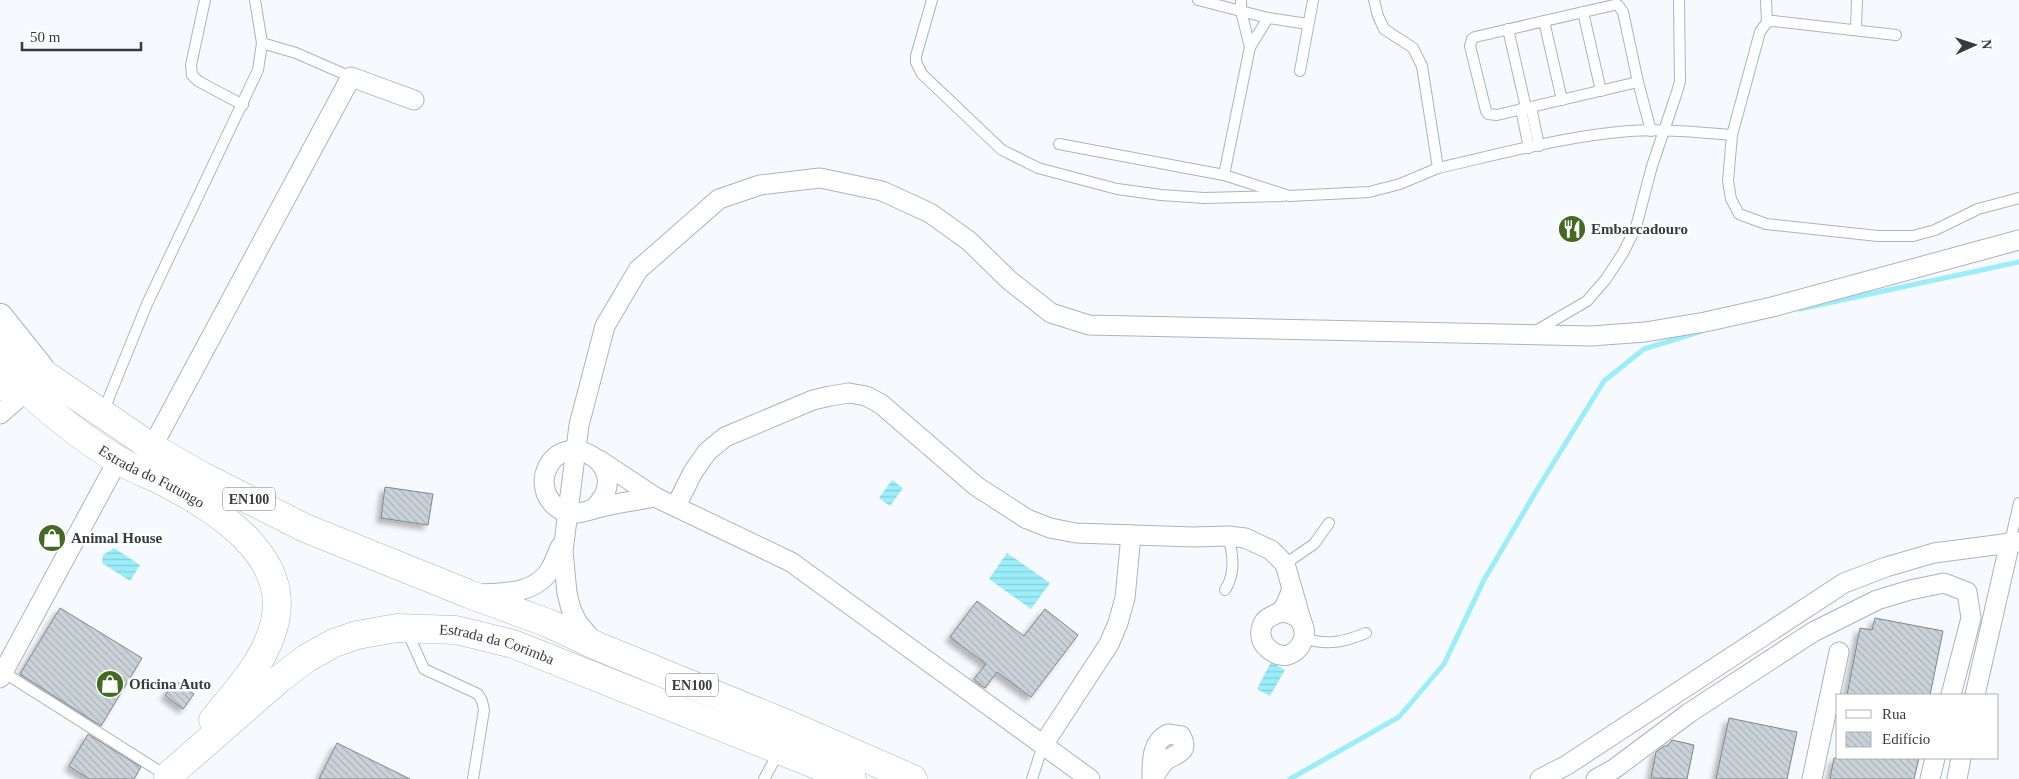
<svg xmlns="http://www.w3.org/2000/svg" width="2019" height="779" font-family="Georgia,serif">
<defs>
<pattern id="water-rules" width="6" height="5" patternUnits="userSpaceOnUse" patternTransform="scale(1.25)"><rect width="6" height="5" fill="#9bedf9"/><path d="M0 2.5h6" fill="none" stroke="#86ccd6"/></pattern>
<pattern id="building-back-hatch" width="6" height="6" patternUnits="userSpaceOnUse" patternTransform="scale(1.25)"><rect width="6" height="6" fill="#c9d2d8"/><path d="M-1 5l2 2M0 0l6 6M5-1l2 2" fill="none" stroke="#adb5ba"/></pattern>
<filter id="shadow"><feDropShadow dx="-4.5" dy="4.5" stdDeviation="2.5" flood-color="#0004"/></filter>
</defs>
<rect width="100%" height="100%" fill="#f6f9fe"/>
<!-- water -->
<g fill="url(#water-rules)">
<polygon points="892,480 903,488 890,506 879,498"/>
<polygon points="114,548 140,565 130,581 102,563 103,555"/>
<polygon points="1007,553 1050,583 1031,609 989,579"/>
<polygon points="1271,662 1285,670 1270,696 1257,689"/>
</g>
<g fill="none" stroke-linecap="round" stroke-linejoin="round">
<!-- stream -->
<g stroke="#9bedf9" stroke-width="5">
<polyline points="1800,309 2019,262"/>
<polyline points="1290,779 1399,717 1444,664 1484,580 1538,488 1604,381 1644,349 1702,331"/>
</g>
</g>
<!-- building -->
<g fill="url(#building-back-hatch)" stroke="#7e878c" filter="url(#shadow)">
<polygon points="385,487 433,494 428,525 381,518"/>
<polygon points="977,601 1024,636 1045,609 1078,635 1031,697 997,672 985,688 974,679 986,664 950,637"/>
<polygon points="60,608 142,658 101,726 20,674"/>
<polygon points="1875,618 1943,631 1930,695 1847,695 1860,628 1872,630"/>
<polygon points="176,681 194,694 183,709 165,695"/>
<polygon points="1729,718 1797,732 1787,779 1716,779"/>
<polygon points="88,734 141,767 134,779 89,779 69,766"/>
<polygon points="1672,740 1694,745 1687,779 1651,778 1656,752 1664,746 1667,746"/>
<polygon points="337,743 410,779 319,779"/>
<polygon points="1834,758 1919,758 1914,779 1830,779"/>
</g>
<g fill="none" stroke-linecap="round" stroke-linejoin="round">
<defs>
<g id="service">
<polyline points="205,0 191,65 192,75 198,81 243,105"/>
<polyline points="932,0 916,56 916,62 922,74 1002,150 1038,168 1117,189 1161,195 1204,198 1283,196"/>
<polyline points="1198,0 1268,18 1308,24"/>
<polyline points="1241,0 1241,11 1250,47"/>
<polyline points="1766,0 1767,22"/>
<polygon points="1614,5 1618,5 1623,12 1638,82 1497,115 1488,114 1486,111 1470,46 1472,39 1475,37"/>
<polyline points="1583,12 1601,91"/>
<polyline points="1544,21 1562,100"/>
<polyline points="1508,29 1526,108"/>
<polyline points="1856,30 1857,0"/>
<polyline points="262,43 296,53 351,77"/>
<polyline points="1300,71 1313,0"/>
<polyline points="1638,82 1651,131"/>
<polyline points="1531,107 1539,146"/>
<polyline points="1521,109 1529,148"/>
<polyline points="1732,135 1760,32 1767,22 1774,21 1896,35"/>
<polyline points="1059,144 1224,175 1289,196 1369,192 1400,184 1438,168 1422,66 1413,48 1384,29 1378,16 1374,0"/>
<path d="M 1438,168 C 1500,154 1565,136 1629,131 C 1663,129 1698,132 1732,135 L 1728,181 L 1731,199 L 1739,214 L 1766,224 L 1878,236 L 1913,236 L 1935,230 L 1978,209 L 2019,198"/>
<polyline points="1224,175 1250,47 1268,18"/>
<polyline points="1534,332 1587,301 1606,279 1623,253 1636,227 1652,166 1677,92 1680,81 1679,0"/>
<polyline points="103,412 147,304 258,70 262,43 255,0"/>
<polyline points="2010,542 2019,503"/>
<polyline points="1285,564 1314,544 1329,523"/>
<path d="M 1225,590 C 1236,573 1233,554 1228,536"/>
<polyline points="404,633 411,640 424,669 478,694 482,701 484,710 473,779"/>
<path d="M 1304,638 C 1327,646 1344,642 1366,633"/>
<polyline points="3,672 167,776"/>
<polyline points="764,779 779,752"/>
<polyline points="1032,779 1043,745"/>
</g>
<g id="minor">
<polyline points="0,391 9,373"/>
<polyline points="0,414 16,400 25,387"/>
<polyline points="152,447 351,77 414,100"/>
<polyline points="599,460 655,497 791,562 1090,779"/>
<polyline points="676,506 693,472 707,452 725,437 813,400 830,396 849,393 866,396 881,404 976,486 1027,519 1050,528 1076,533 1193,537 1228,536 1245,538 1271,550 1285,564 1304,630"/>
<path d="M 593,509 C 638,469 565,423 546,471 C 543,478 544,486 546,493 C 550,503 559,511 568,513 C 579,515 585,511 594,509 C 614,503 635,501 655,497"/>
<path d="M 481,594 C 506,593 538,593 551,568 C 555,561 557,553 561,546"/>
<path d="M 1281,612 C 1325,616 1298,673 1270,650 C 1263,645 1260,638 1261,630 C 1264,614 1274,618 1282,610 C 1287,604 1289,596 1292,589"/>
<polyline points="593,641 577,622 571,609 567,593 563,551 579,425 605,326 638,270 719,199 760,185 820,178 882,191 930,213 969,241 1009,280 1051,313 1089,325 1591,336 1645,332 1705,322 1772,307 2019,240"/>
<polyline points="0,678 118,460"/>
<polyline points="1975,695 2010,542"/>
<path d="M 1168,734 L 1181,736 C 1191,754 1174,753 1164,762 C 1160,767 1156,773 1152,779 C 1152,762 1151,742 1168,734 Z"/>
<polyline points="1043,745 1109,644 1118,623 1125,598 1131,535"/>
<polyline points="1540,779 1567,765 1844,583 1886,567 1934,553 2019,542"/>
<polyline points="1596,779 1614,769 1689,713 1813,632 1877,600 1910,590 1944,583 1967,592 1971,618 1951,695"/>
<polyline points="1812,779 1839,652"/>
<polyline points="1930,779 1935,758"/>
<polyline points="1957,779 1961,758"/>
</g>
<polyline id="secondary" points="0,317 40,367"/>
<g id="primary">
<polyline points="0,344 150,446 202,476 305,528 469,594 548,623 597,646 792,726 913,779"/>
<path id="s1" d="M 0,364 C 34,399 75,434 118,460 C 132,468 147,474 162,481 C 213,507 290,554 275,621 C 267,660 237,690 213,720"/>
<path id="s2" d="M 168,776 L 278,680 L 307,658 L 334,643 L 357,635 L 397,628 L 456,630 L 513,644 L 852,779"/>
</g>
</defs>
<!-- service casing -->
<use href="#service" stroke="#aeb3bb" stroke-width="12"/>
<!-- minor casing -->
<use href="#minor" stroke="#aeb3bb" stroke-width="21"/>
<!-- secondary casing -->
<use href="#secondary" stroke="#aeb3bb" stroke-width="28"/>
<!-- primary casing -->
<use href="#primary" stroke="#aeb3bb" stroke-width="29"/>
<!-- service -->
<use href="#service" stroke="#fff" stroke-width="10"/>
<!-- minor -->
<use href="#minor" stroke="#fff" stroke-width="19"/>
<!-- secondary -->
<use href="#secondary" stroke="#fff" stroke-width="26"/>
<!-- primary -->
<use href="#primary" stroke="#fff" stroke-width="28"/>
</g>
<!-- icons -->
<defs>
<symbol id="restaurant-disc" viewBox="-11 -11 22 22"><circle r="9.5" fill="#446923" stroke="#fff"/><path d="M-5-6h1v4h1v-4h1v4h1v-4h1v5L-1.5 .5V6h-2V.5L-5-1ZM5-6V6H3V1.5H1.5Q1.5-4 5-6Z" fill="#fff"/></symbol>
<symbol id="shop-disc" viewBox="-11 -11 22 22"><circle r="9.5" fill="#446923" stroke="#fff"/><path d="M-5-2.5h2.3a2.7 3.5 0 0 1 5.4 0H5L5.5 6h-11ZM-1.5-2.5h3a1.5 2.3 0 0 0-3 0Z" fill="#fff"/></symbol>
</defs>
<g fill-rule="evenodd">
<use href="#restaurant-disc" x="1556" y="213" width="32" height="32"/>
<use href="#shop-disc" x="36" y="522" width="32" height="32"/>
<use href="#shop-disc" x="94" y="668" width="32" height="32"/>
</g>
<g text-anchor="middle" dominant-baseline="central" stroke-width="5" stroke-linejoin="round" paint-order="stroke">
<!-- shield labels -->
<g fill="#fff" stroke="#747577" stroke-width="1">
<rect x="223" y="487.5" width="52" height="23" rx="4"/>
<rect x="666" y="673.5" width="52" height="23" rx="4"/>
</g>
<g font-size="14" font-weight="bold" fill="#383a3d">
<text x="249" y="499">EN100</text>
<text x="692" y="685">EN100</text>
</g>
<!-- poi labels -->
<g font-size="15" font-weight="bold" fill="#383a3d" stroke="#fff" text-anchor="start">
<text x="1591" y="229">Embarcadouro</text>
<text x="71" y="538">Animal House</text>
<text x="129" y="684">Oficina Auto</text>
</g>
<!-- street labels -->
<g font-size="15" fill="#383a3d" stroke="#fff">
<text stroke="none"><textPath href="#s1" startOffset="190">Estrada do Futungo</textPath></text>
<text stroke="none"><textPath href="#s2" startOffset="380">Estrada da Corimba</textPath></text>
</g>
</g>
<!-- legend -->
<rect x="1836" y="694" width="162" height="65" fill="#ffffff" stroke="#afb0b1"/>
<rect x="1846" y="710" width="25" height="8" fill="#ffffff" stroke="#afb0b1"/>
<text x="1882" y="719" font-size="15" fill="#383a3d">Rua</text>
<rect x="1846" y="732" width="25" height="15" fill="url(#building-back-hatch)" stroke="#afb0b1"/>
<text x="1882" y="744" font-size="15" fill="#383a3d">Edifício</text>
<!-- north arrow -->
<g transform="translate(1974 45) rotate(87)" stroke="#ffffff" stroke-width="4" paint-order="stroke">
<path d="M0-4L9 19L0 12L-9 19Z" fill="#383a3d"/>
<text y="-8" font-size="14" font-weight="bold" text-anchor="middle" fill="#383a3d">N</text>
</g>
<!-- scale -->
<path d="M22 42v8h119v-8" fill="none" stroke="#383a3d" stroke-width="2.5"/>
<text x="30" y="42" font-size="15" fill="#383a3d" stroke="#ffffff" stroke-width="4" paint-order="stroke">50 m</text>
</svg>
